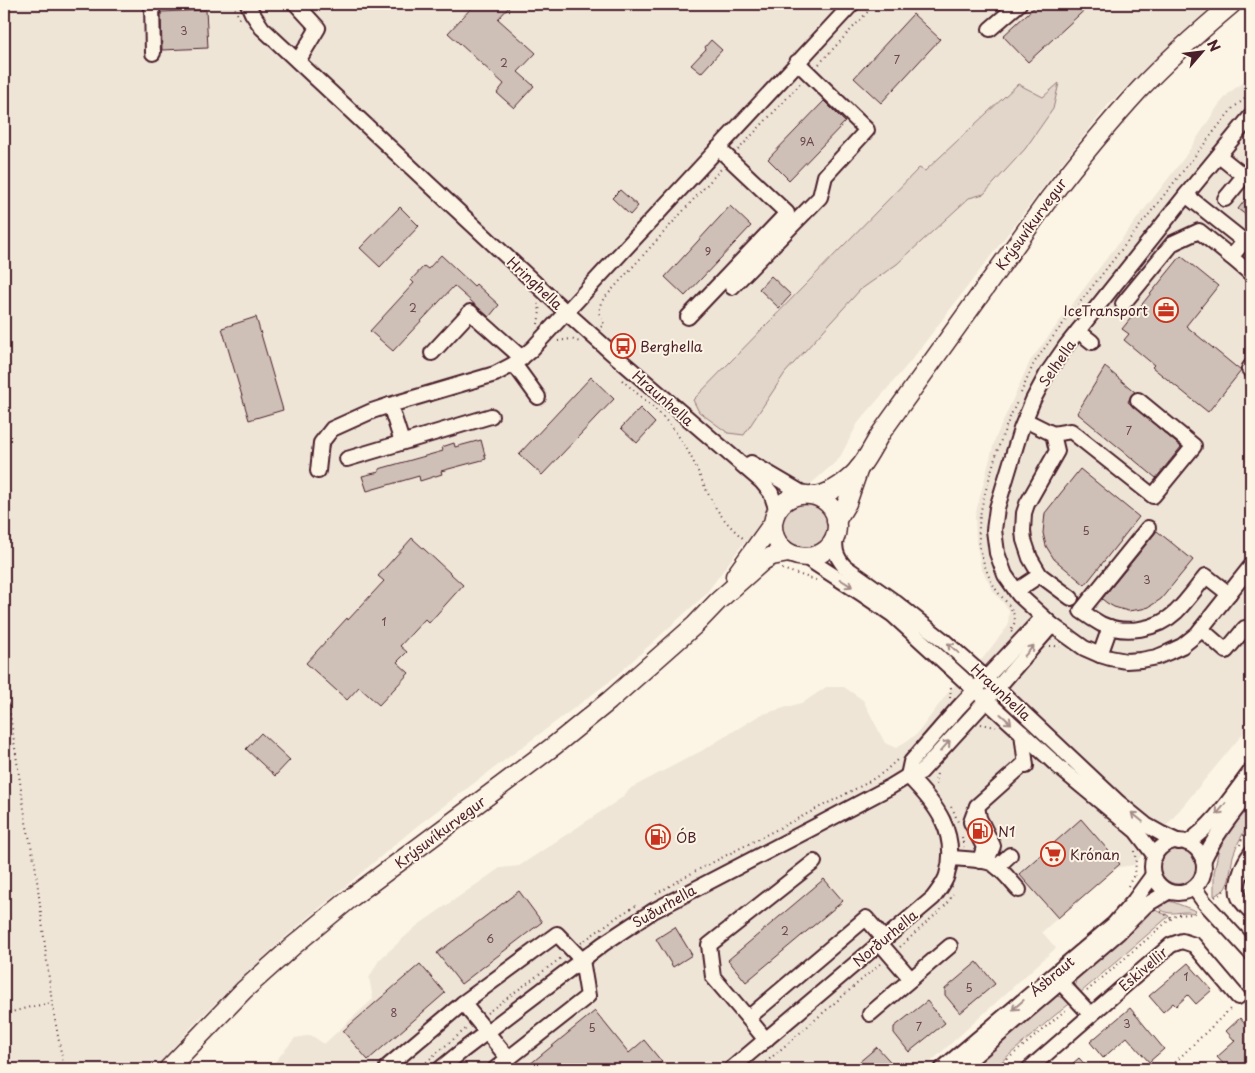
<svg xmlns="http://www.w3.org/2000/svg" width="1255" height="1073" font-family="'Playpen Sans',sans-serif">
<rect width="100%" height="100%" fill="#fcf5e5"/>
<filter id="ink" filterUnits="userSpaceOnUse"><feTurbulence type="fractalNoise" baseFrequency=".02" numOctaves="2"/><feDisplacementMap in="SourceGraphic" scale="10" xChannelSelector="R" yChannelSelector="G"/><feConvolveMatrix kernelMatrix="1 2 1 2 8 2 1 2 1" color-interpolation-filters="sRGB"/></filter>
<g filter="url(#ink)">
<!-- built -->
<g fill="#eee5d7">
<polygon points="4,4 1215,4 1178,37 1109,104 1055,172 910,362 858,423 839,459 742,545 705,595 609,682 417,826 283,939 198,1020 154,1069 4,1069"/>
<polygon points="1251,76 1251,724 1134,865 1114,868 1042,932 1056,948 923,1069 269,1069 295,1038 311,1035 324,1044 373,999 369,978 379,960 418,925 500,868 519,866 620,799 631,788 703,750 760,715 804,702 826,687 844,687 863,700 885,743 896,748 917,734 949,691 983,658 1008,626 1009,610 993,591 981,568 976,541 975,516 995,439 1030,361 1103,263 1184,158 1218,106 1229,93"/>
</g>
<!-- green -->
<g fill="#e2d5ca" stroke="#967a7a">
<polygon points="1059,83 1053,109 1025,149 984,194 969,198 897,264 860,290 785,373 744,435 728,433 699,412 693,400 919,168 925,171 1018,84 1043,97"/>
<circle cx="805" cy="526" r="23"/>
<polygon points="1251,794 1251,821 1245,830 1237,845 1233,856 1229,880 1226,887 1223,891 1214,896 1214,873 1220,843"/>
<circle cx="1178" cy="866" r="18"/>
<path d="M 1167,901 L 1173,902 L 1196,911 L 1193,913 C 1179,909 1167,920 1156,904 Z"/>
<path d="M 1152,906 L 1157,911 L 1169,916 L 1080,993 C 1075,989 1075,983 1076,977 Z"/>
<polygon points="1057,996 1069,999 1072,1002 1054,1016 993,1069 967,1069 1052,998"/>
</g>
<!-- building -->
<g fill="#cfc0b7" stroke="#4a1f2b">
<polygon points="475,4 512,4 498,19 536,53 518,72 534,86 514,108 497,93 504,84 448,33"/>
<polygon points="1038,4 1091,4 1028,62 1003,36"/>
<polygon points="206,10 208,48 162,50 161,12"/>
<polygon points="913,14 940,39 881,103 854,78"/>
<polygon points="711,40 722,50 701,73 691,65 706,49 705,47"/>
<polygon points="824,101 845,122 789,180 768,159"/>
<polygon points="620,190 638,206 630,215 612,198"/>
<polygon points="1251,192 1251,219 1238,209"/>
<polygon points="730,206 751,226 685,296 665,277"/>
<polygon points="400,207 419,226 380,267 360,248"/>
<polygon points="441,255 474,286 476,284 499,305 489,317 454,286 393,351 370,331 414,283 411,280 424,266 428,269"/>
<polygon points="1181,256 1218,286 1186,326 1241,371 1208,412 1152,367 1154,365 1124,340 1129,334 1122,329"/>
<polygon points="771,276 791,295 779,308 759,289"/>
<polygon points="256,317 283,410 249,420 222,328"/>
<polygon points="1105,367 1135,392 1131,395 1128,402 1181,447 1156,478 1077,413"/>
<polygon points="591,377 614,399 542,475 519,454"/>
<polygon points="640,408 655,423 637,443 621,428"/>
<polygon points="481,440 486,459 441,471 442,474 420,481 419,476 367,491 362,476 379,472 379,469 443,451 442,447 454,443 455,447"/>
<polygon points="1080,469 1139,517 1085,585 1054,559 1046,546 1043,533 1045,513"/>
<polygon points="1157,531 1193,560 1161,599 1149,607 1142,609 1128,611 1114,607 1107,603 1102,599"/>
<polygon points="412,538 463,585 429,623 425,619 400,646 407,652 397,662 409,673 379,705 359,687 347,700 306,663 347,618 348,620 384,581 378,576"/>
<polygon points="261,733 290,760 275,776 246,749"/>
<polygon points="1081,819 1120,864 1058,918 1019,874"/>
<polygon points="660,825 669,841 656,848 648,831"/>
<polygon points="824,879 843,901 746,982 728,960"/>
<polygon points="519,891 542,922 461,984 437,953"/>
<polygon points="675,927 692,955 673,967 656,939"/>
<polygon points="977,962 995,984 960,1013 945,995 945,989"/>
<polygon points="1188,963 1212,990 1196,1004 1188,995 1176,1006 1173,1003 1163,1012 1149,996"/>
<polygon points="420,964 445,993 368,1060 343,1031"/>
<polygon points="927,1001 945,1023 909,1052 894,1033 894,1027"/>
<polygon points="1130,1008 1164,1049 1149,1062 1127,1037 1103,1058 1090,1042"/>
<polygon points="595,1011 629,1053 644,1040 662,1062 653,1069 524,1069"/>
<polygon points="1240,1018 1251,1032 1251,1064 1245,1069 1228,1069 1217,1057 1235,1041 1226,1031"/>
<polygon points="877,1047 897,1069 851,1069"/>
<polygon points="1079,1058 1089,1069 1066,1069"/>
</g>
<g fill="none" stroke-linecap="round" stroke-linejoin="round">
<defs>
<g id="minor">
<polyline points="152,4 153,53"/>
<polyline points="248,4 252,13 262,28 566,312 613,354 762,482 771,493 777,511"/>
<polyline points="296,4 318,28 298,61"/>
<polyline points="990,29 1019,4"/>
<polyline points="1251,116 1186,195 1066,346 1048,372 1033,400 1021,429 997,508 994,530 997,553 1005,575 1019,595 1052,625 1084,648 1100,655 1110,658 1126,661 1141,660 1157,657 1169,652 1182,646 1197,634 1251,566"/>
<polyline points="1219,156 1244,176 1225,199"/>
<polyline points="1186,195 1250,246"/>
<polyline points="1231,257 1251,274"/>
<polyline points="732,287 820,197 825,176 867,130 797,62"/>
<polyline points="1123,304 1173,243 1199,231 1231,257 1244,242"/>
<polyline points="688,317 787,213 718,148"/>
<polyline points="1078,331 1092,342"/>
<polyline points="432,353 470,312 522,358"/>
<polyline points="514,364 538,397"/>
<polyline points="1249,369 1251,366"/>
<polyline points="390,405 402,442"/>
<polyline points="1025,420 1053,434 1057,451 1027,504 1024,513 1023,531 1024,540 1030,558 1040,575 1071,598"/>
<polyline points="1053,434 1071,431 1153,496 1194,446 1138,400"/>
<polyline points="347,459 491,416"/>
<polyline points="751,463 804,494"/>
<polyline points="318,471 321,443 332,429 372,411 390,405 495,374 514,364 532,349 852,4"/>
<path d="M 1148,528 L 1081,611 C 1088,616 1094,620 1101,624 C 1125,635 1157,630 1176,612 C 1187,601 1196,588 1206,576 L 1229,594"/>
<path d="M 835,536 C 835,550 835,555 844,566 L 895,602 L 943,640 L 997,688 L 1119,803 L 1146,825 L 1162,834 L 1179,842"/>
<polyline points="805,557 862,594 893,615 1060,768 1136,831 1155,856"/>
<polyline points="1016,591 1040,575"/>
<polyline points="1201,629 1226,651 1245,628"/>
<polyline points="1100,655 1110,627"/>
<polyline points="1022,733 1026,766"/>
<polyline points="908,776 911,762 958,708 1043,617"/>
<polyline points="977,806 979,818 993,846 988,858"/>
<circle cx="1178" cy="867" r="26"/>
<path d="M 1187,843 C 1214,825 1232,796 1251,771"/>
<path d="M 1251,853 C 1243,863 1233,888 1240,899 C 1243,904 1248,908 1251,912"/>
<path d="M 950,858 C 962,859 983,859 993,864 C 1003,870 1011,882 1019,890"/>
<polyline points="980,861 984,847 971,822 977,806 1024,764"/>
<path d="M 1203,861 C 1215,835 1234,812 1251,790"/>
<polyline points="997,867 1010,855"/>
<polyline points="1194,888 1205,903 1251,953"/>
<polyline points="880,943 911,979"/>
<polyline points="1061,983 1091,1015"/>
<polyline points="463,1003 508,1058"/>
<polyline points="870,1014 950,946"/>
<polyline points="748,1018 713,977 709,945 814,862"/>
<polyline points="766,1040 748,1018 866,918 884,939"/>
<polyline points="387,1067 463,1003 557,934 582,960 588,996 495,1069"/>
<polyline points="440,1069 462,1051 603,944 653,911 820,824 890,787 908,776 921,772 986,701 1052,625"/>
<path d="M 731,1069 L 933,898 C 938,891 945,883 947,875 C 959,833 936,804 908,776"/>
<polyline points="942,1069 1114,924 1134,901 1153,875"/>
<polyline points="959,1069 1118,933 1146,905 1168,892"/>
<polyline points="1029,1069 1171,945 1182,941 1194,945 1238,997"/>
</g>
<g id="major">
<path d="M 817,496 C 833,492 850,480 860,467 C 868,457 874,444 881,433 L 1048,200 C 1077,162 1107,125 1139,90 C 1168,59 1200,31 1232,4"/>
<polyline points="836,521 847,503 859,468"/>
<path d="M 735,576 L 773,523 C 779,483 837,487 837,526 C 836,569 771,566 773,523"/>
<polyline points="168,1069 244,990 293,946 352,897 498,788 555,745 609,701 695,625 718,601 763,561 772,556 789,553"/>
</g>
</defs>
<!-- minor casing -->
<use href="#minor" stroke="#4a1f2b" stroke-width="18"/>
<!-- major casing -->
<use href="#major" stroke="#4a1f2b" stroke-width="21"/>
<!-- path -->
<g stroke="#4a1f2b" stroke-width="2" stroke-dasharray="1 4" stroke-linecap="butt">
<polyline points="233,4 240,20"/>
<polyline points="819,64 875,4"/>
<polyline points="738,150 802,82"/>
<polyline points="538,324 540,311 538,304"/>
<polyline points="601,327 604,324 599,313 601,302 722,168"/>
<polyline points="558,341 571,339 580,342"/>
<path d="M 622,380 C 643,399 666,416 681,440 C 695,460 702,484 714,505 C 722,518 732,529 744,539"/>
<polyline points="1021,393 1034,363 1052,338 1216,129 1233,108 1251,94"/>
<polyline points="782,569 816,580"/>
<path d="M 1012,632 L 1010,630 C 1014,626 1016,621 1014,616 C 1012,606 1002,598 997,591 C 988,577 983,563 980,548 C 976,523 983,499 990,476 C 997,449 1006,424 1018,400"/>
<polyline points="1050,646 1055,646 1060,647"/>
<polyline points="4,674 26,822 35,864 52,1003 64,1069"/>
<polyline points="950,698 951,688 950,686"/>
<polyline points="981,724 996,727"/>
<polyline points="1245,759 1251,751"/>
<path d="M 937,774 C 935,779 935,783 938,788"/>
<polyline points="951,807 954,812 958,822"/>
<polyline points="962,837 964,847"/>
<polyline points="1240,845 1242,838 1251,823"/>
<polyline points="1134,851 1136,860 1135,876"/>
<polyline points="1128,886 1135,873"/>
<polyline points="656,894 690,874 865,784 884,772 898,759"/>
<polyline points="1215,897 1222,893 1225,889"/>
<polyline points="1161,912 1172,918"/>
<polyline points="581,943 620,915 639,904"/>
<polyline points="900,947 948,903 953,894"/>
<polyline points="1087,991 1168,921 1177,915 1192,914 1196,912"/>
<polyline points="4,1013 8,1013 30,1007 52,1003"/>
<polyline points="487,1013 561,958"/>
<polyline points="419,1069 433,1056 467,1028"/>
<polyline points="758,1069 881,963"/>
<polyline points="996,1069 1068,1008"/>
<polyline points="1168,1069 1231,1008"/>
</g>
<!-- minor -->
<use href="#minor" stroke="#fcf5e5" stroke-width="14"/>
<!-- major -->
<use href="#major" stroke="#fcf5e5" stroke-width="18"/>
</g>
<!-- one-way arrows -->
<defs><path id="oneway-shaft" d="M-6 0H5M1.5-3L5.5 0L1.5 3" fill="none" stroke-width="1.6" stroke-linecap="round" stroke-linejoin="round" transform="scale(1.25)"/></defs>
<g stroke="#a38a88">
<use href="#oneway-shaft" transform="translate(846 583) rotate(32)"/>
<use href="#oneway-shaft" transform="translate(953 648) rotate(-138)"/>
<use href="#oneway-shaft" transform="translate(1029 651) rotate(-49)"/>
<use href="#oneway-shaft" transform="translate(1006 719) rotate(42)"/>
<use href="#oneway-shaft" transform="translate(945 746) rotate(-48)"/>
<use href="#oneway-shaft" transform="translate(1221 809) rotate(129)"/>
<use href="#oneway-shaft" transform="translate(1137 817) rotate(-141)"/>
<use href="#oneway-shaft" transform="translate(1018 1005) rotate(139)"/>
</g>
</g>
<!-- icons -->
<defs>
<symbol id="office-ring" viewBox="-11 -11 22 22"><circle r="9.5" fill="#fcf5e5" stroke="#c8321e" stroke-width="1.5"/><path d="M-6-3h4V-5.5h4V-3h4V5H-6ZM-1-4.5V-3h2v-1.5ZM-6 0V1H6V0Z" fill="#c8321e"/></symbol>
<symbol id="bus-ring" viewBox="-11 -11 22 22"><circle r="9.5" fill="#fcf5e5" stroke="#c8321e" stroke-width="1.5"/><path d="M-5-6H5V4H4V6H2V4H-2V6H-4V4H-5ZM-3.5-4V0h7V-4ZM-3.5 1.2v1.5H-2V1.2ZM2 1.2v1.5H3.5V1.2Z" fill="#c8321e"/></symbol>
<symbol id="fuel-ring" viewBox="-11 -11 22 22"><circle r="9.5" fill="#fcf5e5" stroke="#c8321e" stroke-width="1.5"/><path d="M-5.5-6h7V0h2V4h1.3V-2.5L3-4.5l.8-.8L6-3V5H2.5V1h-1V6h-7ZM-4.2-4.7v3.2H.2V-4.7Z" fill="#c8321e"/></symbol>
<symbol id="supermarket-ring" viewBox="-11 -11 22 22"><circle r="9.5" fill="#fcf5e5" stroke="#c8321e" stroke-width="1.5"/><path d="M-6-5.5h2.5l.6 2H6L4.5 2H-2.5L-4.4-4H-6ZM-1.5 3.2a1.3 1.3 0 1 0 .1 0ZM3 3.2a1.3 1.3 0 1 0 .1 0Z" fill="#c8321e"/></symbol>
</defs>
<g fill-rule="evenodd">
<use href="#office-ring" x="1152" y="296" width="28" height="28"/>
<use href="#bus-ring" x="609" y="332" width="28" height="28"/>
<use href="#fuel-ring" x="966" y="817" width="28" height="28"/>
<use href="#fuel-ring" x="644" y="823" width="28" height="28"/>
<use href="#supermarket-ring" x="1039" y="840" width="28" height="28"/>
</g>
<g text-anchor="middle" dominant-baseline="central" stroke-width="4" stroke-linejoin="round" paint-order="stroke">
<!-- number labels -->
<g font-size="11" fill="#6b474e">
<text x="184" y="30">3</text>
<text x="897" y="59">7</text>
<text x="504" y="62">2</text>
<text x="807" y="141">9A</text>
<text x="708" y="251">9</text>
<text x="413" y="307">2</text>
<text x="1129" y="430">7</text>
<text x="1086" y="530">5</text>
<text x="1147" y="579">3</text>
<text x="384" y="621">1</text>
<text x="785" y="930">2</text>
<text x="490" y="938">6</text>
<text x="1186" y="976">1</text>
<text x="969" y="987">5</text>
<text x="394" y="1012">8</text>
<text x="1127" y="1023">3</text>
<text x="919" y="1026">7</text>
<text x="592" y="1027">5</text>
</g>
<!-- street labels -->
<g font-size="14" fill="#4a1f2b" stroke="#fcf5e5">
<text transform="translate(1031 224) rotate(-54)">Krýsuvíkurvegur</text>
<text transform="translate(535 283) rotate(43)">Hringhella</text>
<text transform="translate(1057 363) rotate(-56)">Selhella</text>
<text transform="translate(663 398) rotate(41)">Hraunhella</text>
<text transform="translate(1001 692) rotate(43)">Hraunhella</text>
<text transform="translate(440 832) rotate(-37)">Krýsuvíkurvegur</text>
<text transform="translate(664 906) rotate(-30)">Suðurhella</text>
<text transform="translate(885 938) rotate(-40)">Norðurhella</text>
<text transform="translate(1143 969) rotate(-41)">Eskivellir</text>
<text transform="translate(1052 976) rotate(-40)">Ásbraut</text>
</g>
<!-- poi labels -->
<g font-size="14" fill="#4a1f2b" stroke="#fcf5e5" text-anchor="start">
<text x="1148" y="310" text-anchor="end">IceTransport</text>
<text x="640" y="346">Berghella</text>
<text x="998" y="831">N1</text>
<text x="676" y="837">ÓB</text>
<text x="1070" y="854">Krónan</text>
</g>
</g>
<!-- margin -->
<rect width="1255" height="1073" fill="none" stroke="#fcf5e5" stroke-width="20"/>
<rect x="10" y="10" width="1235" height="1053" fill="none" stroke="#4a1f2b" stroke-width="2" filter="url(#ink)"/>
<!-- north arrow -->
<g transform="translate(1202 52) rotate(62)" stroke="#fcf5e5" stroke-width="4" paint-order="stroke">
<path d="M0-4L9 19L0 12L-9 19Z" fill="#4a1f2b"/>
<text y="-8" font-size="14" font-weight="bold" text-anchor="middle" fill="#4a1f2b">N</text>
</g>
</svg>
